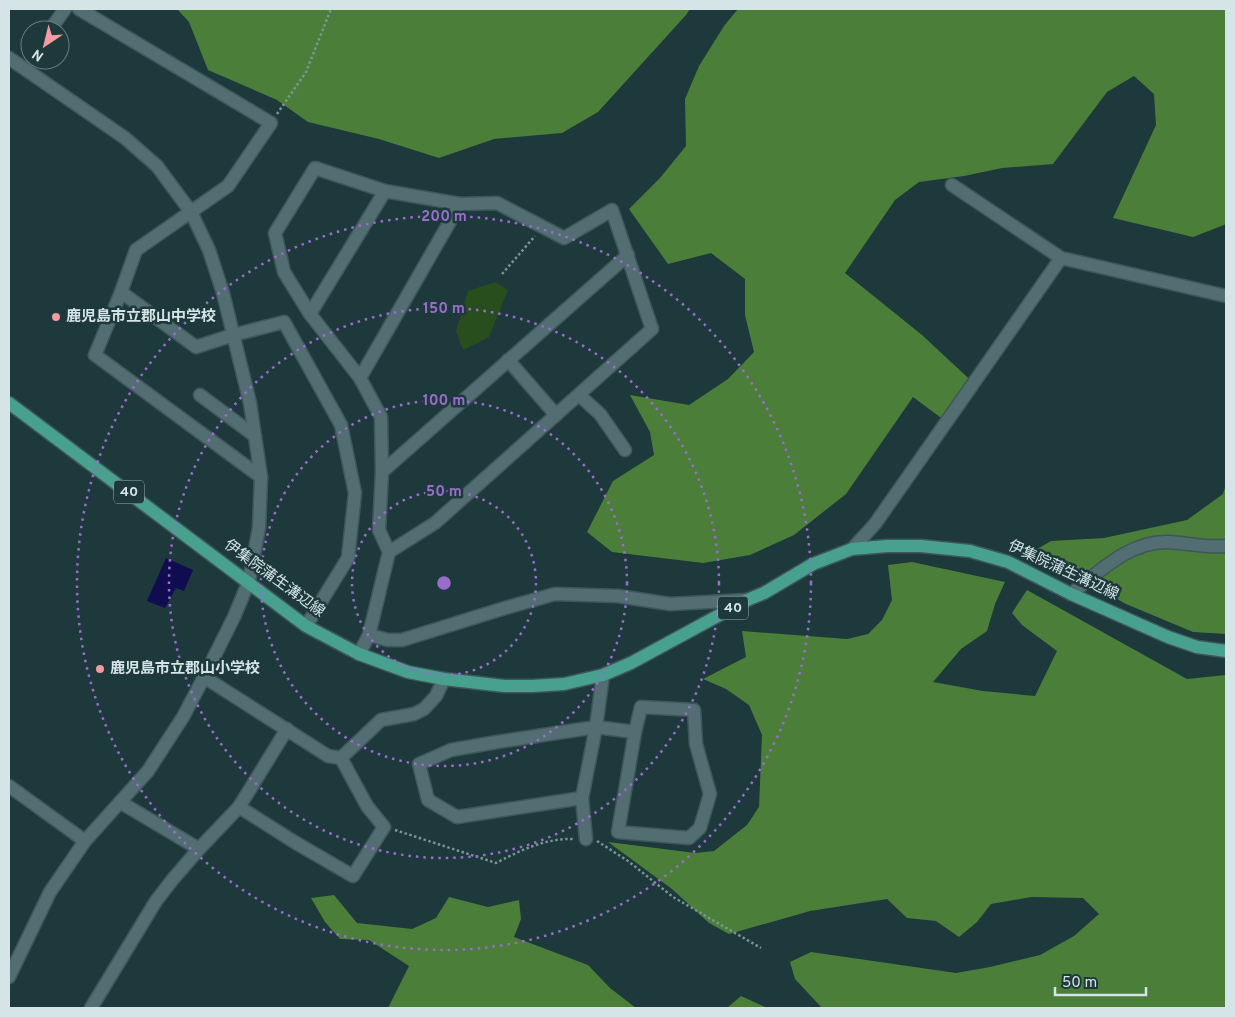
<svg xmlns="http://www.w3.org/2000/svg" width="1235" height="1017" font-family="Overpass,'Noto Sans JP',sans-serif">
<rect width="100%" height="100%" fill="#1d393c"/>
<!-- green -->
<polygon fill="#294e1d" points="495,282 508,290 489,337 463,350 456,331 468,291"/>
<!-- forest -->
<g fill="#4a7e39">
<polygon points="177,9 690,9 686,15 598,112 562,133 494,139 439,158 379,139 308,122 277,100 208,70 189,22"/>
<polygon points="738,9 1226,9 1226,223 1224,225 1193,237 1113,218 1156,125 1154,94 1134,76 1107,92 1053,164 1002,168 964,176 919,182 895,200 845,273 922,335 979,388 952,426 913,397 846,494 794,535 750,555 703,563 612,552 587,532 613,481 654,455 650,432 630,395 689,405 728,379 754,352 745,315 745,279 711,253 668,264 629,209 660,178 686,146 685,99 699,66 724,26"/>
<polygon points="1226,484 1226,634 1193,632 1126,604 1032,552 1051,541 1104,538 1187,520 1223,494"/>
<polygon points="912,562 1005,582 995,604 987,631 961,649 933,682 983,691 1035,696 1057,651 1022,625 1012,613 1027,590 1187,679 1226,675 1226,1008 822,1008 795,979 790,962 811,952 956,973 990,967 1040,955 1074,936 1099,914 1083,898 1031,897 991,904 977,922 959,937 936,921 907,918 887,899 810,911 729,934 709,923 672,889 608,842 695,853 714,851 747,825 759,807 762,735 749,705 726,689 703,679 746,657 742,631 847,639 868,634 882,620 892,600 888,565"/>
<polygon points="334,895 357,923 412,929 436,918 449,897 488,907 519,900 521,919 514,937 588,965 610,988 636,1008 388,1008 409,966 369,940 340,939 325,922 311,898"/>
<polygon points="741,996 767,1008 727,1008"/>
</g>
<!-- water -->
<polygon fill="#0f0d4f" points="166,558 193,570 184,591 176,588 165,608 147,601"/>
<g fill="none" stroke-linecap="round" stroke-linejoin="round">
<defs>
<g id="minor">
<polyline points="79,9 271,123 228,186 136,250 121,292 95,355 261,477"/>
<polyline points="50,30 65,9"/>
<polyline points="9,58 125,138 157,166 191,212 209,250 223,293 250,403 261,477 259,528 249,581 234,617 204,677 183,717 148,771 85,841 50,892 9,977"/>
<polygon points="315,168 385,191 460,204 360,378 310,314 284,272 275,233"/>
<polyline points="952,185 1061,258 1226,296"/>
<polyline points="121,292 196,347 233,335 284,322 341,425 355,493 348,558 306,626"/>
<polyline points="310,314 385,191"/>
<polyline points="508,360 556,415"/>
<polyline points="200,395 255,436"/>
<polyline points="579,395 600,414 625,450"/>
<polyline points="382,472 628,255"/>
<polyline points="852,549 875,524 1061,258"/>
<polyline points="389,552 435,523 652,329 612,210 564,238 497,203 460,204"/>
<path d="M 1071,594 C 1099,572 1129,541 1168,542 C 1187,543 1207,548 1226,546"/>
<polyline points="369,635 388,640 402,640 505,608 555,594 618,596 670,604 747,600"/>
<polyline points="359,654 369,635 389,552 379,530 382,472 381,417 360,378"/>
<polyline points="204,677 328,756 341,758 381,720 414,714 424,709 436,696 444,679"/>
<polygon points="641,707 694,710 696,744 710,794 700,828 689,838 618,832 635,732"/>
<polyline points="287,729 239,807 296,843 353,876 384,827 367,806 341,758"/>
<polyline points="9,786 85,841"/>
<polyline points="582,798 457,817 428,800 419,764 451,750 497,742 596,727 635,732"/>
<polyline points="586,839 582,798 596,727 603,675"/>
<polyline points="199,849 239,807"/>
<polyline points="91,1008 156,901 173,879 199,849 120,802"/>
</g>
<polyline id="major" points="9,403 306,626 359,654 408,672 444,679 504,686 532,686 564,684 603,675 631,663 747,600 764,593 813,564 852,549 887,546 921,546 970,551 1008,562 1071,594 1168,637 1197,647 1226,651"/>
</defs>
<!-- minor casing -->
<use href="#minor" stroke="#3f575a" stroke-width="15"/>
<!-- major casing -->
<use href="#major" stroke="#3f575a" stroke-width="15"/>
<!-- path -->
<g stroke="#7d9395" stroke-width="2.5" stroke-dasharray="2.5 2.5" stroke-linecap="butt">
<polyline points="277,114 306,72 331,9"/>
<polyline points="502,274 535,236"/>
<path d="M 395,830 L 496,863 C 521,850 546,838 574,839"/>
<polyline points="597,841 628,861 673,897 761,948"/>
</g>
<!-- minor -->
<use href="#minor" stroke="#526e72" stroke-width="12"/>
<!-- major -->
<use href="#major" stroke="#47a18e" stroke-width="12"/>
</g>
<!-- distance rings -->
<g fill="none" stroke="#9a6dcd" stroke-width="2.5" stroke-dasharray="2.5 5">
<circle cx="444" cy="583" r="92"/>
<circle cx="444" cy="583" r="183"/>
<circle cx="444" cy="583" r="275"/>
<circle cx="444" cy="583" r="367"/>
</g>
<!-- markers -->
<g fill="#f49aa2" stroke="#1d393c" stroke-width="2">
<circle cx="56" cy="317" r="5"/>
<circle cx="100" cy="669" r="5"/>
</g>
<g text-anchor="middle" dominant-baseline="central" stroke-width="5" stroke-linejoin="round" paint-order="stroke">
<!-- shield labels -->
<g fill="#1d393c" stroke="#9eb1b4" stroke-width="1">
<rect x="114" y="480.5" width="30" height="23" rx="4"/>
<rect x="718" y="596.5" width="30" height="23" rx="4"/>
</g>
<g font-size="14" font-weight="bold" fill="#d5e5e7">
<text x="129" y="492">40</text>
<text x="733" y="608">40</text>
</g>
<!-- poi labels -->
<g font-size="15" font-weight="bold" fill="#d5e5e7" stroke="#1d393c" text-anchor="start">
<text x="66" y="317">鹿児島市立郡山中学校</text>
<text x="110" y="669">鹿児島市立郡山小学校</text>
</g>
<!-- street labels -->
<g font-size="15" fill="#d5e5e7" stroke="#1d393c">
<text transform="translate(1063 571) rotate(25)">伊集院蒲生溝辺線</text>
<text transform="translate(274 579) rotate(36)">伊集院蒲生溝辺線</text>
</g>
</g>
<circle cx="444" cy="583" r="8" fill="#9a6dcd" stroke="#1d393c" stroke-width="2.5"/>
<g font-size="15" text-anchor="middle" font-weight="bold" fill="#9a6dcd" stroke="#1d393c" stroke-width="5" stroke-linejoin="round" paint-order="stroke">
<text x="444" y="221">200 m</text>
<text x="444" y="313">150 m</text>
<text x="444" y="405">100 m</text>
<text x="444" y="496">50 m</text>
</g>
<!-- border -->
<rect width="1235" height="1017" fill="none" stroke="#d5e5e7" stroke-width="20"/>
<!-- north arrow -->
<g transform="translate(45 45) rotate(215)"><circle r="24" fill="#1d393c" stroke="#677e80"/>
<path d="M0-4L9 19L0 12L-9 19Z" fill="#f49aa2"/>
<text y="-8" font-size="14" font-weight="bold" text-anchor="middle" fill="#d5e5e7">N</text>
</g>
<!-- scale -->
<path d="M1055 987v8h91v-8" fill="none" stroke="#d5e5e7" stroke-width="2.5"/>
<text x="1062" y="987" font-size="15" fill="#d5e5e7" stroke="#1d393c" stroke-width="4" paint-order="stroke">50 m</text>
</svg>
